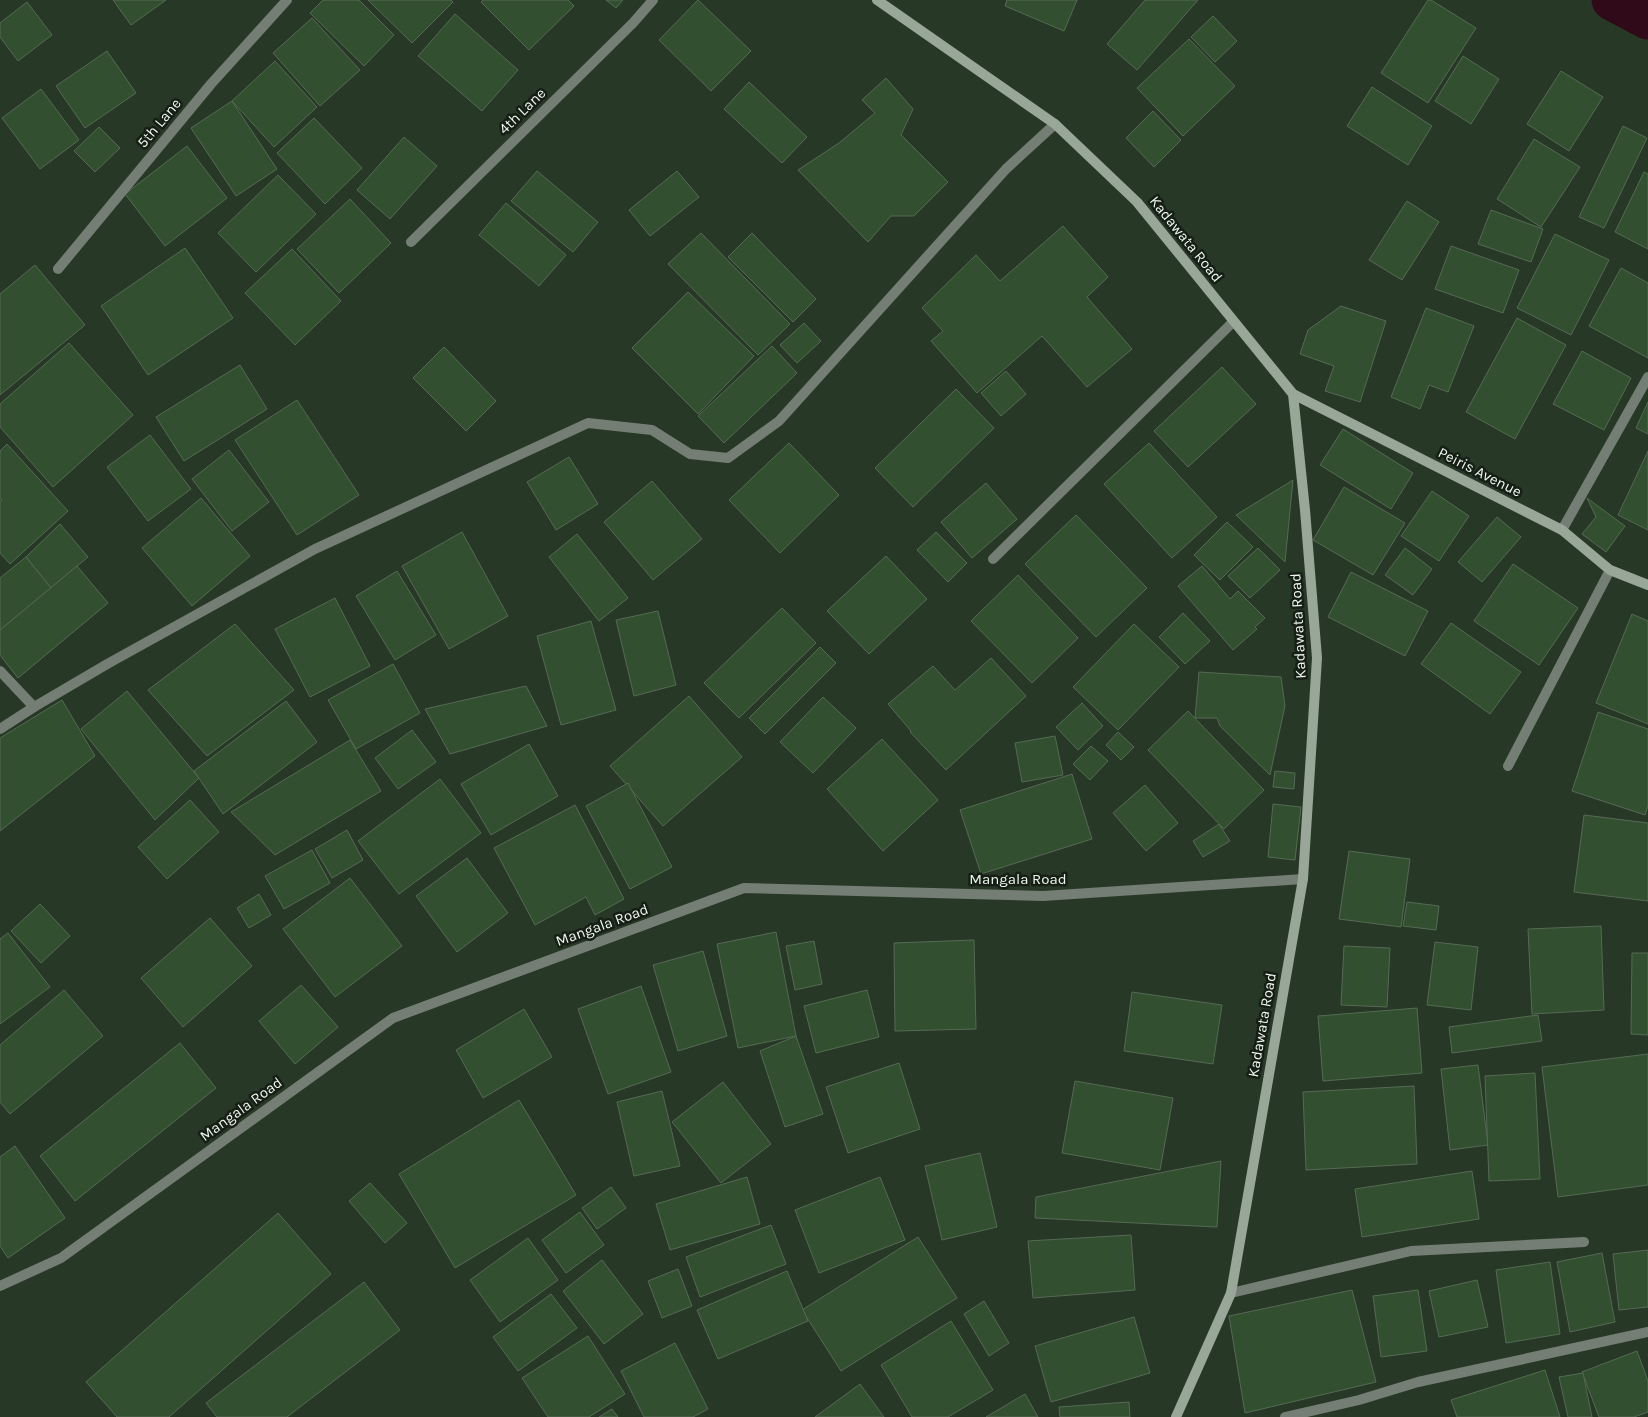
<svg xmlns="http://www.w3.org/2000/svg" width="1648" height="1417" font-family="Karla,sans-serif">
<rect width="100%" height="100%" fill="#273926"/>
<g fill="none" stroke-linecap="round" stroke-linejoin="round">
<!-- canal -->
<polyline stroke="#300a18" stroke-width="41" points="1612,0 1648,19"/>
</g>
<!-- building -->
<g fill="#325030" stroke="#566955">
<polygon points="113,0 166,0 131,25"/>
<polygon points="323,0 359,0 394,35 364,66 310,13"/>
<polygon points="368,0 451,0 453,2 412,43"/>
<polygon points="483,0 568,0 574,6 529,50 481,2"/>
<polygon points="606,0 623,0 616,8"/>
<polygon points="698,0 751,51 711,91 659,40"/>
<polygon points="1007,0 1077,0 1064,31 1005,6"/>
<polygon points="1145,0 1198,0 1137,70 1107,44"/>
<polygon points="1428,0 1431,0 1476,28 1428,103 1381,73"/>
<polygon points="27,2 52,35 18,61 0,37 0,23"/>
<polygon points="455,14 518,70 482,111 418,56"/>
<polygon points="1213,16 1237,41 1215,62 1191,37"/>
<polygon points="312,18 360,70 320,106 273,53"/>
<polygon points="1189,39 1235,86 1183,136 1137,88"/>
<polygon points="107,51 136,93 85,128 56,86"/>
<polygon points="1463,56 1499,79 1471,124 1435,101"/>
<polygon points="275,61 317,107 274,147 232,101"/>
<polygon points="1561,71 1603,97 1569,151 1527,124"/>
<polygon points="886,78 913,109 901,135 948,182 914,216 891,216 868,242 798,170 839,143 875,113 862,100"/>
<polygon points="749,82 807,137 782,163 724,109"/>
<polygon points="1372,87 1432,126 1408,165 1347,126"/>
<polygon points="41,89 79,140 40,169 2,118"/>
<polygon points="232,101 277,169 236,196 191,128"/>
<polygon points="1153,111 1181,140 1154,167 1126,138"/>
<polygon points="314,118 362,168 325,204 277,153"/>
<polygon points="1623,126 1647,138 1604,228 1579,217"/>
<polygon points="99,127 120,148 95,172 74,151"/>
<polygon points="404,137 437,166 390,219 357,190"/>
<polygon points="1534,139 1580,167 1541,227 1497,199"/>
<polygon points="187,146 227,198 165,246 125,194"/>
<polygon points="537,171 598,222 573,252 511,201"/>
<polygon points="677,171 699,197 650,236 629,210"/>
<polygon points="1644,172 1648,174 1648,249 1615,232"/>
<polygon points="278,175 316,214 256,272 218,233"/>
<polygon points="350,199 391,243 339,293 297,249"/>
<polygon points="1407,201 1439,222 1402,280 1369,260"/>
<polygon points="506,203 566,255 539,286 479,235"/>
<polygon points="1491,210 1543,229 1531,262 1478,244"/>
<polygon points="1063,226 1108,277 1087,297 1132,349 1087,387 1042,336 977,393 931,341 943,331 922,308 976,255 1000,281"/>
<polygon points="701,233 790,324 758,355 668,264"/>
<polygon points="752,233 816,299 793,322 728,257"/>
<polygon points="1555,234 1609,260 1571,335 1517,308"/>
<polygon points="1451,246 1519,270 1503,313 1435,289"/>
<polygon points="185,248 233,318 148,375 101,306"/>
<polygon points="292,249 341,301 295,345 245,293"/>
<polygon points="35,265 85,325 0,395 0,294"/>
<polygon points="1621,268 1648,283 1648,358 1589,326"/>
<polygon points="688,292 754,356 698,414 632,348"/>
<polygon points="1341,306 1386,321 1360,402 1325,391 1334,366 1300,354 1308,330"/>
<polygon points="1426,308 1474,326 1448,392 1429,385 1420,409 1391,397"/>
<polygon points="1517,318 1566,345 1515,439 1466,412"/>
<polygon points="804,323 821,341 797,363 780,345"/>
<polygon points="69,343 133,415 53,487 0,427 0,404"/>
<polygon points="772,346 797,373 724,443 698,416"/>
<polygon points="444,347 496,401 466,431 413,378"/>
<polygon points="1582,351 1631,378 1604,430 1553,404"/>
<polygon points="240,365 267,409 184,461 156,417"/>
<polygon points="1222,367 1256,404 1188,467 1154,431"/>
<polygon points="1006,371 1026,394 1001,416 981,393"/>
<polygon points="956,389 994,428 913,507 875,468"/>
<polygon points="297,400 359,495 297,535 235,440"/>
<polygon points="1648,402 1648,434 1636,428"/>
<polygon points="1343,429 1413,473 1391,509 1320,465"/>
<polygon points="150,435 191,489 148,521 107,467"/>
<polygon points="789,443 839,495 780,553 729,500"/>
<polygon points="1149,443 1217,517 1172,558 1104,484"/>
<polygon points="7,444 68,511 10,564 0,553 0,501 2,500 0,498 0,451"/>
<polygon points="229,450 269,502 232,531 192,479"/>
<polygon points="1648,451 1648,530 1618,515"/>
<polygon points="569,457 598,504 556,530 527,482"/>
<polygon points="1293,480 1285,562 1236,515"/>
<polygon points="652,481 702,539 653,580 604,522"/>
<polygon points="986,483 1017,519 972,558 941,522"/>
<polygon points="1344,487 1405,523 1373,575 1313,540"/>
<polygon points="1432,491 1469,516 1439,561 1401,536"/>
<polygon points="201,498 250,556 192,606 142,548"/>
<polygon points="1587,498 1625,526 1606,552 1582,534 1596,517"/>
<polygon points="1076,515 1147,588 1096,637 1025,564"/>
<polygon points="1497,517 1521,537 1482,582 1458,562"/>
<polygon points="1227,522 1253,547 1220,580 1194,555"/>
<polygon points="60,524 88,557 51,588 26,557"/>
<polygon points="462,532 508,616 449,649 402,566"/>
<polygon points="936,532 967,563 948,582 917,550"/>
<polygon points="577,534 628,598 599,621 549,557"/>
<polygon points="1258,548 1280,570 1250,598 1228,576"/>
<polygon points="1405,548 1432,569 1413,595 1385,575"/>
<polygon points="886,556 927,599 869,654 827,611"/>
<polygon points="26,557 51,588 0,630 0,578"/>
<polygon points="1513,564 1578,608 1539,665 1474,621"/>
<polygon points="77,566 108,603 18,678 0,655 0,630"/>
<polygon points="1202,566 1230,599 1238,591 1265,618 1255,627 1257,629 1233,650 1178,586"/>
<polygon points="397,571 436,635 395,660 356,596"/>
<polygon points="1351,572 1428,611 1405,656 1328,617"/>
<polygon points="1018,575 1078,638 1032,683 971,621"/>
<polygon points="335,598 370,666 310,697 275,629"/>
<polygon points="782,608 816,643 739,718 704,683"/>
<polygon points="658,611 676,685 634,696 616,620"/>
<polygon points="1183,613 1210,641 1185,664 1159,637"/>
<polygon points="1632,614 1648,621 1648,724 1596,703"/>
<polygon points="591,621 616,710 561,725 537,636"/>
<polygon points="1451,623 1521,672 1490,714 1421,664"/>
<polygon points="235,624 294,690 207,756 148,690"/>
<polygon points="1134,624 1179,667 1118,730 1073,687"/>
<polygon points="820,647 836,663 765,734 749,718"/>
<polygon points="991,658 1026,696 946,770 910,732 911,731 888,704 933,666 955,690"/>
<polygon points="393,664 420,713 356,749 328,700"/>
<polygon points="1199,672 1281,677 1285,706 1270,775 1220,726 1217,718 1195,718"/>
<polygon points="526,686 547,726 450,754 425,709"/>
<polygon points="127,691 199,778 155,820 81,729"/>
<polygon points="689,696 742,757 663,826 610,766"/>
<polygon points="823,697 856,728 813,773 780,742"/>
<polygon points="62,700 95,756 0,831 0,738"/>
<polygon points="286,701 317,742 223,814 194,771"/>
<polygon points="1082,703 1103,726 1078,750 1056,727"/>
<polygon points="1188,711 1264,790 1224,829 1148,750"/>
<polygon points="1598,712 1648,729 1648,806 1645,815 1572,791"/>
<polygon points="412,730 436,762 398,789 375,758"/>
<polygon points="1118,732 1134,747 1121,760 1106,745"/>
<polygon points="1055,736 1063,775 1022,782 1015,743"/>
<polygon points="882,739 938,800 883,851 827,789"/>
<polygon points="350,740 381,791 275,855 231,812"/>
<polygon points="529,744 558,796 491,835 461,784"/>
<polygon points="1091,746 1108,761 1090,780 1073,764"/>
<polygon points="1275,771 1295,773 1294,789 1273,787"/>
<polygon points="1072,774 1092,839 981,874 960,810"/>
<polygon points="440,779 481,833 399,894 358,841"/>
<polygon points="628,783 672,867 630,889 586,806"/>
<polygon points="1145,785 1178,823 1146,851 1113,813"/>
<polygon points="190,800 219,832 167,879 138,847"/>
<polygon points="1273,804 1301,807 1295,860 1268,857"/>
<polygon points="575,805 624,899 595,915 586,897 535,925 494,848"/>
<polygon points="1584,815 1648,823 1648,901 1574,892"/>
<polygon points="1219,824 1230,841 1203,857 1193,841"/>
<polygon points="347,830 363,860 332,878 315,849"/>
<polygon points="312,850 330,883 284,909 265,876"/>
<polygon points="1349,851 1410,859 1401,927 1339,919"/>
<polygon points="467,858 508,913 457,952 416,896"/>
<polygon points="350,878 402,946 335,997 283,929"/>
<polygon points="259,894 271,915 249,928 237,908"/>
<polygon points="1407,902 1439,906 1436,930 1403,926"/>
<polygon points="40,904 70,936 41,963 11,931"/>
<polygon points="210,918 252,966 183,1027 141,978"/>
<polygon points="1601,926 1604,1010 1532,1014 1528,929"/>
<polygon points="776,932 796,1036 738,1048 717,944"/>
<polygon points="8,933 50,987 0,1024 0,939"/>
<polygon points="974,940 976,1029 895,1031 894,943"/>
<polygon points="814,941 822,984 795,990 786,946"/>
<polygon points="1435,942 1478,947 1471,1010 1427,1005"/>
<polygon points="1344,946 1390,948 1387,1007 1341,1005"/>
<polygon points="703,951 727,1036 678,1051 653,965"/>
<polygon points="1632,953 1648,953 1648,1035 1631,1034"/>
<polygon points="301,985 338,1027 295,1064 259,1021"/>
<polygon points="641,986 671,1072 608,1094 578,1009"/>
<polygon points="64,990 103,1036 10,1114 0,1102 0,1045"/>
<polygon points="867,990 879,1037 816,1053 804,1006"/>
<polygon points="1132,992 1222,1005 1213,1064 1124,1051"/>
<polygon points="1417,1008 1422,1073 1323,1081 1318,1016"/>
<polygon points="524,1009 552,1057 483,1098 456,1050"/>
<polygon points="1538,1015 1542,1041 1452,1053 1449,1027"/>
<polygon points="796,1036 823,1114 785,1127 760,1051"/>
<polygon points="180,1043 216,1088 75,1201 40,1156"/>
<polygon points="1648,1054 1648,1185 1558,1197 1542,1067"/>
<polygon points="899,1063 920,1129 848,1153 826,1087"/>
<polygon points="1478,1065 1488,1145 1450,1150 1441,1069"/>
<polygon points="1535,1073 1540,1179 1489,1181 1485,1076"/>
<polygon points="1075,1081 1173,1098 1160,1170 1062,1153"/>
<polygon points="723,1082 771,1144 721,1183 672,1122"/>
<polygon points="1414,1086 1417,1164 1306,1170 1303,1092"/>
<polygon points="662,1091 680,1166 634,1176 617,1102"/>
<polygon points="519,1100 576,1195 455,1268 399,1174"/>
<polygon points="15,1146 65,1218 8,1258 0,1246 0,1157"/>
<polygon points="980,1153 997,1227 942,1240 925,1166"/>
<polygon points="1221,1161 1217,1227 1035,1218 1036,1197"/>
<polygon points="1472,1171 1479,1219 1362,1237 1355,1189"/>
<polygon points="747,1177 760,1224 670,1250 656,1204"/>
<polygon points="880,1177 905,1240 819,1273 795,1210"/>
<polygon points="370,1183 407,1223 385,1243 349,1201"/>
<polygon points="611,1187 626,1208 597,1229 582,1208"/>
<polygon points="580,1212 604,1245 566,1273 542,1240"/>
<polygon points="278,1213 331,1274 169,1417 117,1417 86,1382"/>
<polygon points="771,1225 786,1264 700,1297 686,1257"/>
<polygon points="1131,1235 1135,1290 1033,1298 1028,1241"/>
<polygon points="918,1237 957,1298 841,1371 802,1310"/>
<polygon points="528,1238 558,1280 500,1322 470,1280"/>
<polygon points="1648,1250 1648,1307 1619,1310 1613,1254"/>
<polygon points="1602,1253 1615,1322 1570,1332 1557,1262"/>
<polygon points="602,1260 643,1314 604,1344 563,1291"/>
<polygon points="1550,1262 1560,1334 1506,1343 1496,1270"/>
<polygon points="678,1269 692,1306 662,1318 648,1281"/>
<polygon points="787,1271 808,1321 718,1359 697,1310"/>
<polygon points="1477,1280 1488,1327 1439,1337 1429,1291"/>
<polygon points="364,1282 400,1330 287,1417 217,1417 206,1403"/>
<polygon points="1352,1290 1376,1382 1245,1413 1229,1316"/>
<polygon points="1418,1290 1427,1351 1381,1357 1373,1296"/>
<polygon points="551,1294 577,1328 518,1371 493,1337"/>
<polygon points="984,1301 1009,1343 989,1356 964,1314"/>
<polygon points="1134,1317 1150,1373 1051,1402 1035,1346"/>
<polygon points="951,1321 993,1390 948,1417 912,1417 881,1365"/>
<polygon points="588,1336 625,1394 589,1417 548,1417 522,1378"/>
<polygon points="675,1343 708,1409 693,1417 644,1417 621,1371"/>
<polygon points="1637,1351 1648,1381 1648,1412 1634,1417 1599,1417 1582,1372"/>
<polygon points="1545,1370 1560,1417 1457,1417 1451,1400"/>
<polygon points="1583,1373 1592,1417 1568,1417 1559,1377"/>
<polygon points="860,1384 884,1417 815,1417"/>
<polygon points="1025,1394 1038,1417 986,1417"/>
<polygon points="1129,1402 1130,1417 1060,1417 1059,1407"/>
<polygon points="612,1409 618,1417 599,1417"/>
</g>
<g fill="none" stroke-linecap="round" stroke-linejoin="round">
<!-- street -->
<g stroke="#757e74" stroke-width="10">
<polyline points="411,242 633,23 653,0"/>
<polyline points="58,269 211,84 287,0"/>
<polyline points="1562,530 1648,377"/>
<polyline points="993,559 1233,322"/>
<polyline points="0,671 34,707 109,663 315,549 588,423 652,430 690,454 728,458 779,421 1006,169 1055,124"/>
<polyline points="0,729 34,707"/>
<polyline points="1508,766 1610,570"/>
<polyline points="0,1286 61,1258 393,1018 744,888 1043,896 1303,879"/>
<polyline points="1231,1293 1411,1251 1584,1242"/>
<polyline points="1285,1417 1359,1400 1418,1382 1648,1332"/>
</g>
<!-- secondary -->
<g stroke="#99a798" stroke-width="10">
<polyline points="877,0 1055,124 1137,202 1293,394 1305,510 1317,658 1303,879 1231,1293 1176,1417"/>
<polyline points="1293,394 1562,530 1610,570 1648,585"/>
</g>
</g>
<g text-anchor="middle" dominant-baseline="central" stroke-width="5" stroke-linejoin="round" paint-order="stroke">
<!-- street labels -->
<g font-size="15" fill="#edf8ec" stroke="#161e15">
<text transform="translate(522 111) rotate(-44)">4th Lane</text>
<text transform="translate(159 123) rotate(-50)">5th Lane</text>
<text transform="translate(1186 239) rotate(51)">Kadawata Road</text>
<text transform="translate(1480 472) rotate(27)">Peiris Avenue</text>
<text transform="translate(1298 626) rotate(-93)">Kadawata Road</text>
<text x="1018" y="879">Mangala Road</text>
<text transform="translate(602 925) rotate(-20)">Mangala Road</text>
<text transform="translate(1262 1025) rotate(-80)">Kadawata Road</text>
<text transform="translate(241 1109) rotate(-36)">Mangala Road</text>
</g>
</g>
</svg>
